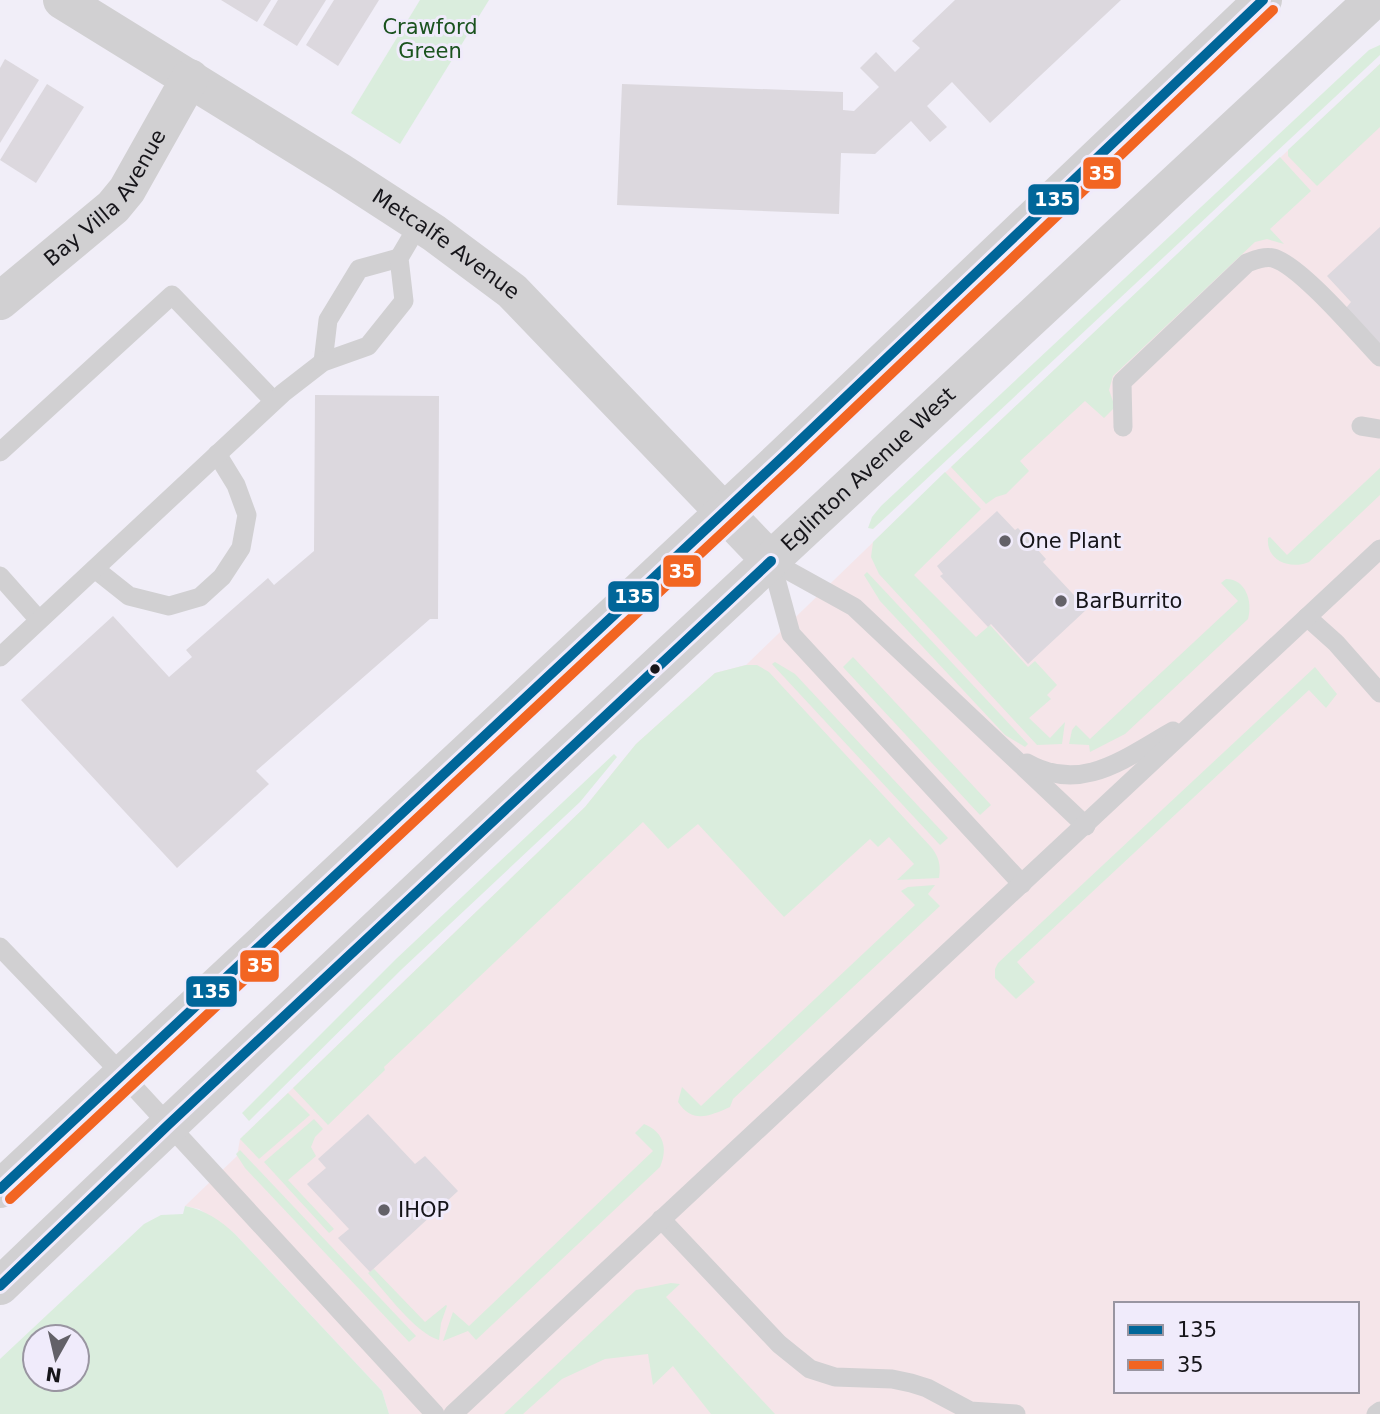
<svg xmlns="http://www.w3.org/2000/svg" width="1380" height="1414" font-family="'DejaVu Sans',sans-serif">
<rect width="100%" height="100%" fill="#f1eef8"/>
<!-- commercial -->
<path fill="#f5e5e9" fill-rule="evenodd" d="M 1380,64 L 1380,1414 L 389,1414 L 382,1391 L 235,1234 L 199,1209 L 185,1206 L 237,1156 L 240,1139 L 585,807 L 636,744 L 715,673 L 746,665 L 951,467 ZM 1116,1304 L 1357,1304 L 1357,1391 L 1116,1391 Z"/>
<!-- green -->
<g fill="#daeddd" fill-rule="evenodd">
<polygon points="420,0 489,0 400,144 351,113"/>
<polygon points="1380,45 1380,55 873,529 868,528 872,517 881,506 1369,50"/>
<polygon points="1380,64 1380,127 1317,186 1288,156 1288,150"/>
<polygon points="1280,157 1311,191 1270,229 1284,244 1267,239 1255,242 1113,376 1109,390 1115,407 1104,418 1085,401 1020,461 1029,471 1006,494 996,497 986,504 951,467"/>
<path d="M 1380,468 L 1380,495 L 1309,562 C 1290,570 1266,561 1268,538 L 1270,537 L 1287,555 Z"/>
<polygon points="945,472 981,509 914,575 976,637 990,625 1028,667 1035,661 1057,685 1047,695 1051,699 1029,718 1050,738 1065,722 1062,744 1037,745 879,574 871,557 873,542"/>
<polygon points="867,572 1028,744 1025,747 1005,735 880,601 864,575"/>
<path d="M 1226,579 C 1246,579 1253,602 1248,619 L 1125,734 L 1090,752 L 1089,745 L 1069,744 L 1072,730 L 1076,725 L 1090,739 L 1238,601 L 1221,583 Z"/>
<polygon points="853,657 991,805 980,815 843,667"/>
<polygon points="775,662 795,674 948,838 940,845 772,664"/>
<path d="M 746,665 L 757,665 L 769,672 L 931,847 C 939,857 941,865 939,878 L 897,880 L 914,864 L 889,837 L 878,847 L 870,839 L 784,917 L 698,824 L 668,849 L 643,822 L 384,1067 L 385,1070 L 328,1125 L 293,1088 L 585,807 L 636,744 L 715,673 Z"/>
<polygon points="1315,667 1337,694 1326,708 1309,690 1017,962 1035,982 1016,999 995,978 995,969 998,963"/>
<polygon points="614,754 617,757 580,802 402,969 249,1121 242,1113 396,959"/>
<path d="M 935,885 L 928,894 L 940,906 L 733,1099 L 730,1107 C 710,1116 692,1124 678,1102 L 682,1087 L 701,1106 L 915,905 L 901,891 L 908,887 Z"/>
<polygon points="288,1093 310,1115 259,1159 240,1139"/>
<polygon points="314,1119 323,1129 315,1137 311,1147 316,1156 288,1180 334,1229 329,1233 264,1162"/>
<path d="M 644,1124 C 664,1132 668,1148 660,1167 L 476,1340 L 468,1331 L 443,1341 L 453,1312 L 469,1326 L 653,1151 L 635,1133 Z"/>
<polygon points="240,1150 416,1336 409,1342 245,1168 236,1154"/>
<path d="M 185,1206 C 205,1210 220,1220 235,1234 L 382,1391 L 389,1414 L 0,1414 L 0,1359 L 144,1224 L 161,1215 L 183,1214 ZM 35,1337 L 77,1337 L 77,1379 L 35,1379 Z"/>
<path d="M 374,1269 L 425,1322 L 446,1305 L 447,1306 L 441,1323 L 439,1340 C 415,1333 386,1292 368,1273 Z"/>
<polygon points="671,1283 680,1284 666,1297 775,1414 711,1414 673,1366 653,1385 648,1354 605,1359 562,1379 523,1414 504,1414 636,1290"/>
</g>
<!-- building -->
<g fill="#dcd8de">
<polygon points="221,0 271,0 257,22"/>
<polygon points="278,0 326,0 297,46 263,25"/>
<polygon points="334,0 379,0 338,66 306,45"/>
<polygon points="955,0 1121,0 990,123 952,82 927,106 947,127 930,142 911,121 875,154 841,153 839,214 617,205 622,84 843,92 843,110 854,111 879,87 860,68 876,52 895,72 920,48 912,41"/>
<polygon points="5,59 39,80 0,143 0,68"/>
<polygon points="47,84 84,107 36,183 0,160"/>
<polygon points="1380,227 1380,344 1346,308 1351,302 1327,276"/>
<polygon points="315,395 439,396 438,619 430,619 256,771 269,784 177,868 21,700 113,616 169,677 192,657 186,650 268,578 274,585 314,551"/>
<polygon points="997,511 1015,530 1018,528 1046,559 1043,562 1087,609 1028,664 991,624 988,627 940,576 943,574 937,566"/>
<polygon points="368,1114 415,1164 425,1156 458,1191 370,1272 338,1238 349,1229 307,1184 326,1168 318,1159"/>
</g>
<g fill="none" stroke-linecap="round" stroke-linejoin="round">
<!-- lane -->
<g stroke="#d1d0d2" stroke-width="19">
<polyline points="323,362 328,320 359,269 399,258"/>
<polyline points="1361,426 1380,429"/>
<path d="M 1123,427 L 1122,382 L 1247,263 C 1255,260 1264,256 1273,258 C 1300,265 1359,335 1380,357"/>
<polyline points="0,452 172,295 274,401"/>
<polyline points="771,561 791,634 1022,884"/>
<polyline points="771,561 854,607 1086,826"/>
<polyline points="95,569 129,596 169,606 200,597 222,577 241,548 247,515 236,485 217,454"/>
<polyline points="0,576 39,620"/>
<polyline points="1307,617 1336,643 1380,693"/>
<polyline points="0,657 283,393 323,362 368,346 404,301 399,258 419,224"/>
<path d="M 1027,763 C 1082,794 1125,758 1173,731"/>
<polyline points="0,947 121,1073 435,1414"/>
<polyline points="661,1219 779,1344 810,1369 835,1377 892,1379 911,1383 927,1388 970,1411 1016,1414"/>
<polyline points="453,1414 1380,549"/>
<polyline points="1376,1414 1380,1411"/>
</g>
<!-- street -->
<g stroke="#d1d0d2" stroke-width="38">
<path id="s1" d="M 62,0 L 340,172 L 434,233 L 512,291 L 771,561"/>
<path id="s2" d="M 0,301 L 113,207 L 127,190 L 190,78"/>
</g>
<!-- primary -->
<g stroke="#d1d0d2" stroke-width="38">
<polyline points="0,1189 784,456 1263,0"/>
<path id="s3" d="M 0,1286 C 453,853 914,427 1373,0"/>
</g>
<defs>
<g id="bus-1">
<polyline points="0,1189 784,456 1263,0"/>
<polyline points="0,1286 168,1125 771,561"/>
</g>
<polyline id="bus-2" points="10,1199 794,466 1273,10"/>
</defs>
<!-- bus-1 casing -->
<use href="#bus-1" stroke="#f0ebfb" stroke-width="16"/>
<!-- bus-2 casing -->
<use href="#bus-2" stroke="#f0ebfb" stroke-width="16"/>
<!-- bus-1 -->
<use href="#bus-1" stroke="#069" stroke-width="10"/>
<!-- bus-2 -->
<use href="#bus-2" stroke="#f26522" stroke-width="10"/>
</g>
<!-- markers -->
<g fill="#636168" stroke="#f0ebfb" stroke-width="2.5">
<circle cx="1005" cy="541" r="7"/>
<circle cx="1061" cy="601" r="7"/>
<circle cx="384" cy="1210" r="7"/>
</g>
<circle fill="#16151a" stroke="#f0ebfb" stroke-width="2.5" cx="655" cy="669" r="6"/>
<g text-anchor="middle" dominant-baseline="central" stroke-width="6" stroke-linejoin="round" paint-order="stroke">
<!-- park labels -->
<g font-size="21" fill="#1b531f" stroke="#f0ebfb">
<text x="430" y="27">Crawford<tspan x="430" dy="24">Green</tspan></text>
</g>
<!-- street labels -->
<g font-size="21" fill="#16151a" stroke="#f0ebfb">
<text stroke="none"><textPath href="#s2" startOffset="149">Bay Villa Avenue</textPath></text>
<text stroke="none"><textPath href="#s1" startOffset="455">Metcalfe Avenue</textPath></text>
<text stroke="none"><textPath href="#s3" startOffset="1192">Eglinton Avenue West</textPath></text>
</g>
<!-- poi labels -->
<g font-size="21" fill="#16151a" stroke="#f0ebfb" text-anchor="start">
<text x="1019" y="541">One Plant</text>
<text x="1075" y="601">BarBurrito</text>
<text x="398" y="1210">IHOP</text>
</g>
</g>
<g stroke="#f0ebfb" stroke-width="2.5">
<rect x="1082" y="156" width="40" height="34" rx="7" fill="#f26522"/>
<rect x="1027" y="183" width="53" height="33" rx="7" fill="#069"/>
<rect x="662" y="554" width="40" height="34" rx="7" fill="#f26522"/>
<rect x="607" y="580" width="53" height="33" rx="7" fill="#069"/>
<rect x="239" y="949" width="41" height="34" rx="7" fill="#f26522"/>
<rect x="185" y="975" width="53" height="33" rx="7" fill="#069"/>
</g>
<g font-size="19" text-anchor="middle" font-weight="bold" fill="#fff">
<text x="1102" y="180">35</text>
<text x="1054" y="206">135</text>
<text x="682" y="578">35</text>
<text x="634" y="603">135</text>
<text x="260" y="972">35</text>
<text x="211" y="998">135</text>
</g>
<!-- legend -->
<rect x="1114" y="1302" width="245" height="91" fill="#f0ebfb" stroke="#9995a1" stroke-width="2"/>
<rect x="1128" y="1325" width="35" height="10" fill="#006699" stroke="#9995a1" stroke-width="2"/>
<text x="1177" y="1337" font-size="21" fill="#16151a">135</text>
<rect x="1128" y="1360" width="35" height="10" fill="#f26522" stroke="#9995a1" stroke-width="2"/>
<text x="1177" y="1372" font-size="21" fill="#16151a">35</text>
<!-- north arrow -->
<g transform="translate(56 1358) rotate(188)"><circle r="33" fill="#f0ebfb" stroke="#9995a1" stroke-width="2"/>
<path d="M0-5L12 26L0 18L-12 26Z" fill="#636168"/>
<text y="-10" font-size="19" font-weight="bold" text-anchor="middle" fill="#16151a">N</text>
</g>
</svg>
